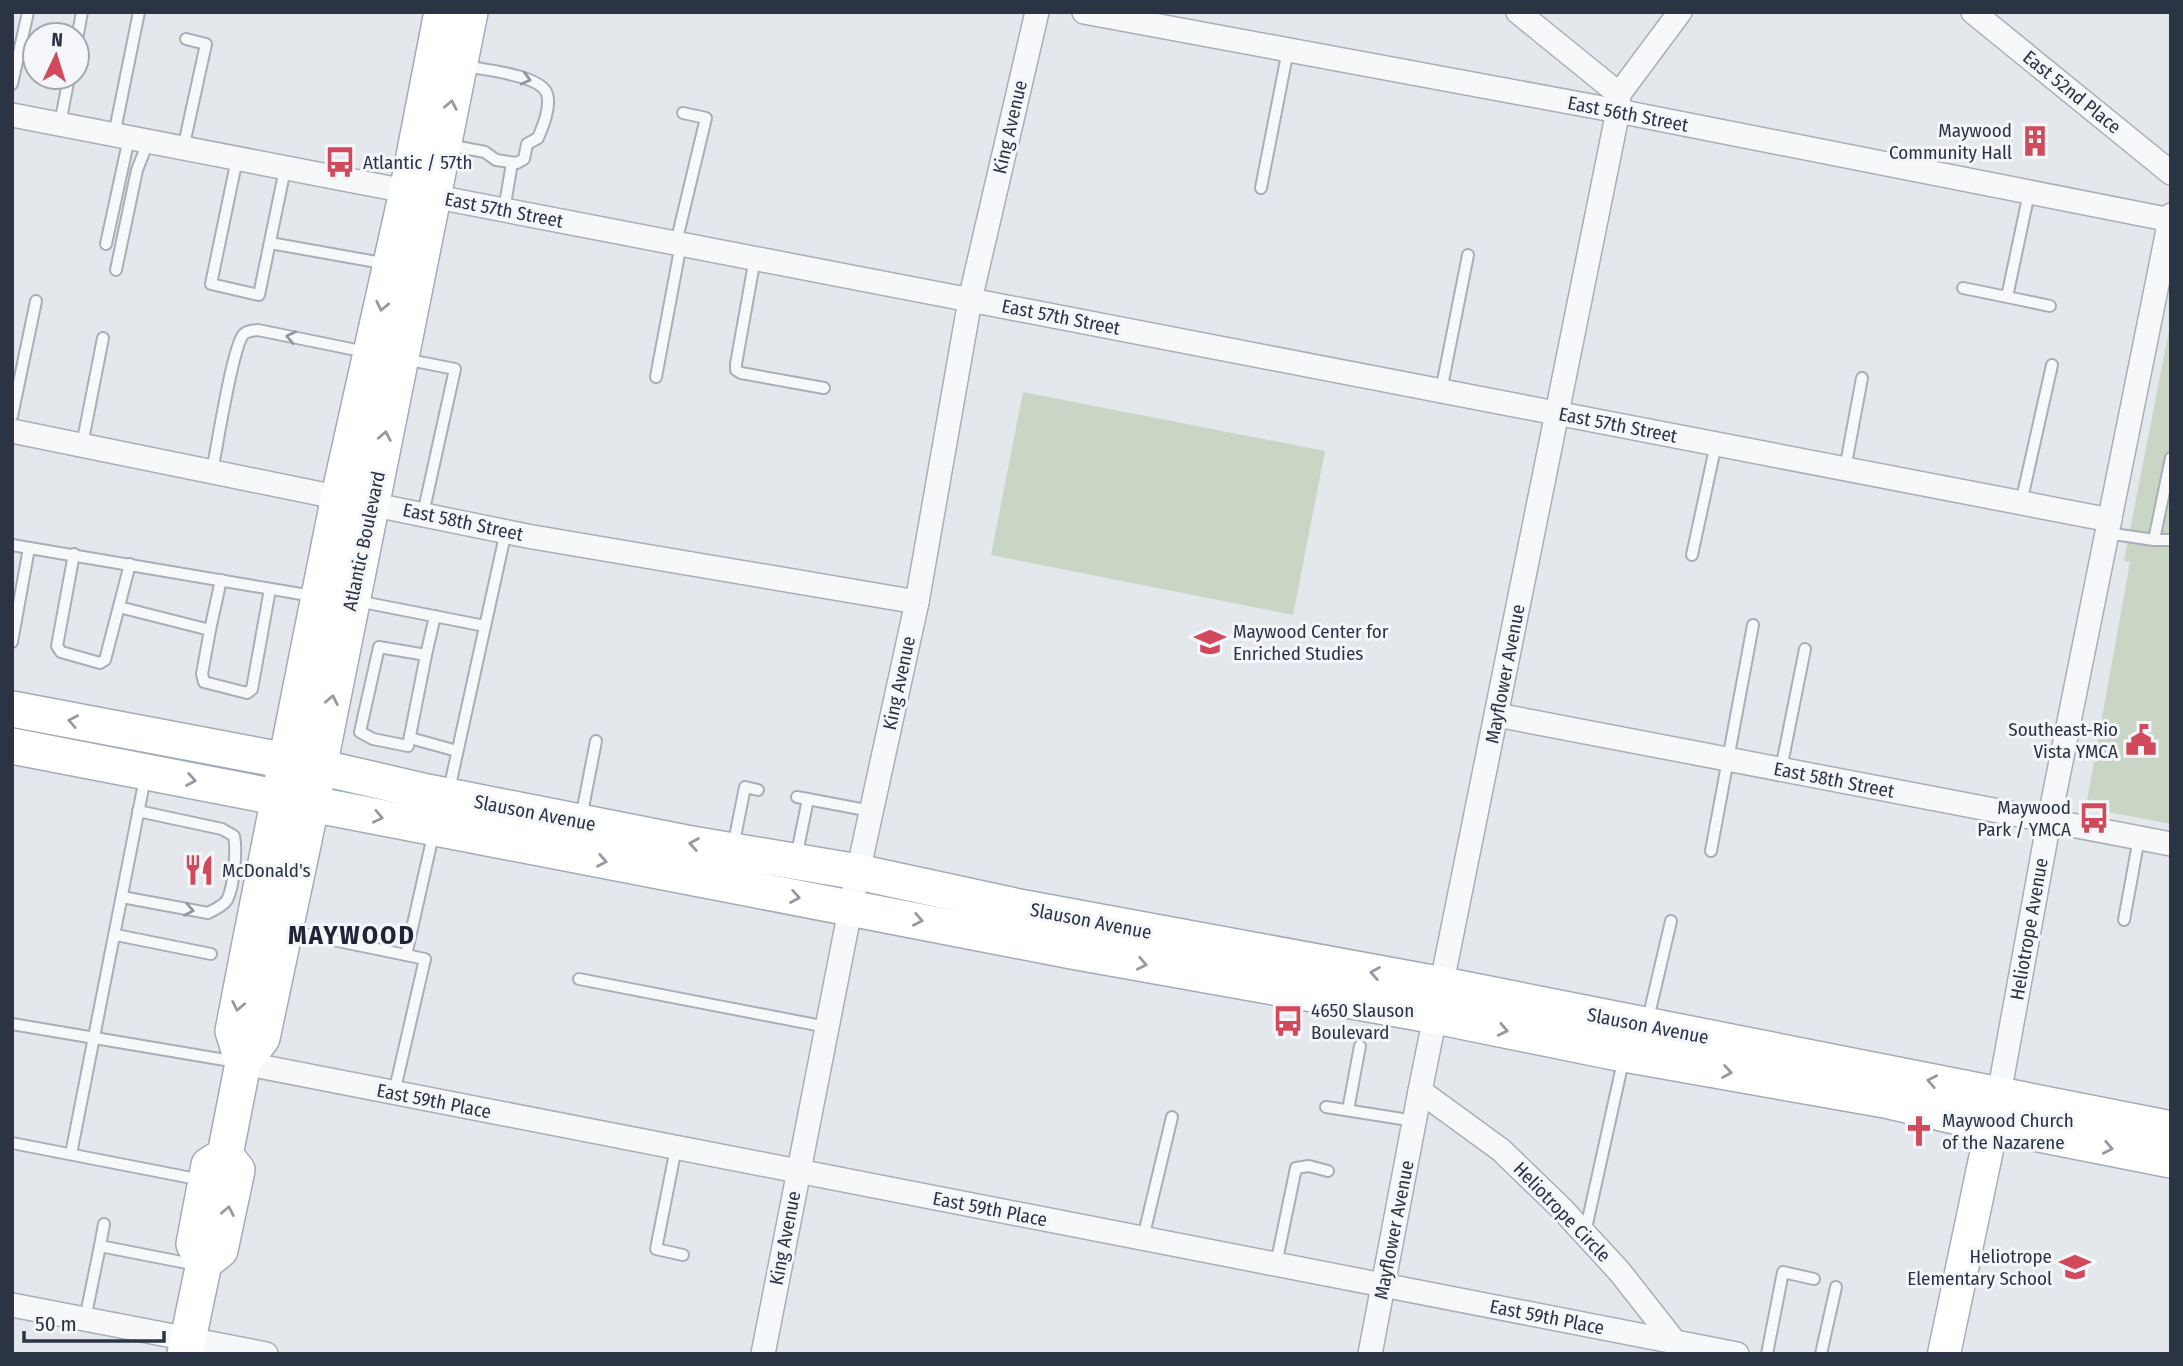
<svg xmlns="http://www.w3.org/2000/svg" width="2183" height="1366" font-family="'Fira Sans Condensed',sans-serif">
<rect width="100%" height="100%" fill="#e4e7ec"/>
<!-- green -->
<g fill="#c9d6c5">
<polygon points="2171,320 2171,824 2092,809 2087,801 2130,562 2124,561"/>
<polygon points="1023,392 1325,451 1293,615 991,555"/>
</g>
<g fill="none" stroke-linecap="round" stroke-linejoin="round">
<defs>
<g id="lane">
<polyline points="77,39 82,12"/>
<polyline points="12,84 28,12"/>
<polyline points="60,124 69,77"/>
<polyline points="114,135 139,12"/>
<path d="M 448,145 L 485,152 L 496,160 L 517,163 L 524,159 L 527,144 L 538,138 C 543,126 551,107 547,94 C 541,75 484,70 465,66"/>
<polyline points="183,149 206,44 186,39"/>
<polyline points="237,159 211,284 259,295 285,169"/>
<polyline points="1261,188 1288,50"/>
<polyline points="2029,193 2007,297 2050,306"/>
<polyline points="504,210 512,163"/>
<polyline points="270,243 388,264"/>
<polyline points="676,243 706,118 683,113"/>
<polyline points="106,244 129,138"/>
<polyline points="755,258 736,364 736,370 741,373 824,388"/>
<polyline points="116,270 137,170 148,142"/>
<polyline points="1963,288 2007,297"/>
<polyline points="404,359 455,369 423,514"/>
<polyline points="656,377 681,244"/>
<polyline points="1441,391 1468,255"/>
<polyline points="12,416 36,301"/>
<polyline points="82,445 103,338"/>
<polyline points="1845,469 1862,378"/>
<path d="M 212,471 C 217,448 232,349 243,335 C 247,330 253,331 258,330 L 366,352"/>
<polyline points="2021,503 2052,365"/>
<polyline points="2107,533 2154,540 2171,540"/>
<polyline points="2154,540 2171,458"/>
<polyline points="12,545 313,596"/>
<polyline points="74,554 57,646 61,652 100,663 105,660 130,564"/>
<polyline points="1692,555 1716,444"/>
<polyline points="357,601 485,626"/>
<polyline points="119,607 210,630 202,674 204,682 247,693 252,689 270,589"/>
<polyline points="210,630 221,580"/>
<polyline points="12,642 29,548"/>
<polygon points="379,647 426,655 408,746 373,739 360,732"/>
<polyline points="426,655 435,616"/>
<polyline points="410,738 457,751"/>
<polyline points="1781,769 1805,649"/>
<polyline points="449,790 506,531"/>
<polyline points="797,797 871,811"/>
<polyline points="581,818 596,741"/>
<polyline points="733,847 745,787 758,790"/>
<polyline points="1711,851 1753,625"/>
<polyline points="796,858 808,799"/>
<path d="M 122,897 L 208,913 C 214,910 223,906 227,900 C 234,887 237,849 234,836 L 222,829 L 138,811"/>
<polyline points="2124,920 2139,838"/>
<polyline points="289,931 406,955"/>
<polyline points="116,935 211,954"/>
<polyline points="579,979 827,1027"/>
<polyline points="1648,1019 1671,921"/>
<polyline points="12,1024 237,1062"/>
<polyline points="394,1093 425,959 406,955 434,831"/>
<polyline points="1326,1107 1415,1121"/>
<polyline points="1348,1110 1360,1046"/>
<polyline points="12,1143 202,1180"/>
<polyline points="676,1148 656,1249 683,1255"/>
<polyline points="71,1154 145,778"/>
<polyline points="1585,1233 1624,1057"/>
<polyline points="1143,1238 1172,1117"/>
<polyline points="100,1246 104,1224"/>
<polyline points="1276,1264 1296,1168 1309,1166 1328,1171"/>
<polyline points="85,1319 100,1246 197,1265"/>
<polyline points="1767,1354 1783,1272 1814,1279"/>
<polyline points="1821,1354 1836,1287"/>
</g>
<g id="street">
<polyline points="1084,12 1618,111 2171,220"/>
<polyline points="1518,12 1619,94"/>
<polyline points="1973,12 2171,173"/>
<polyline points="12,115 2110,520"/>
<polyline points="12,431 527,536 917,602"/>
<polyline points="1497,715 2171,844"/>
<polyline points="243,1063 1737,1354"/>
<polyline points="1420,1091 1501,1150 1562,1209 1619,1271 1678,1346"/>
<polyline points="1999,1094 2049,821 2171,215"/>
<polyline points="12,1305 266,1354"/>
<polyline points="763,1354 853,895 917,602 970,300 1037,12"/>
<polyline points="1370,1354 1420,1091 1618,111 1619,94 1680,12"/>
</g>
<polyline id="secondary" points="1944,1354 1997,1102"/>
<g id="primary">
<polyline points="12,709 319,767 427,792 686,843 858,872 1019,907 1443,985 2171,1129"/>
<polyline points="12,746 1072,951 1436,1016 1613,1052 1885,1100 1993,1125 2171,1160"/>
<polyline points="243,1063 233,1031 249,948 339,496 407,192 442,12"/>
<polyline points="204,1263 220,1250 237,1170 225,1155"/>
<polyline points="185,1354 204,1263 194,1244 209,1165 225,1155 243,1063 262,1038 312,802 470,12"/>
</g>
</defs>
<!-- lane casing -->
<use href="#lane" stroke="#a9aeb7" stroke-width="14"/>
<!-- street casing -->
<use href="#street" stroke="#a9aeb7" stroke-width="26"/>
<!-- secondary casing -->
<use href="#secondary" stroke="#a9aeb7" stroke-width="35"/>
<!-- primary casing -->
<use href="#primary" stroke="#a3abb8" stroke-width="38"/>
<!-- lane -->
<use href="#lane" stroke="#f7f8fa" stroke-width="10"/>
<!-- street -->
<use href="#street" stroke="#f7f8fa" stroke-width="23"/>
<!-- secondary -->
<use href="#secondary" stroke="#fff" stroke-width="32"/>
<!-- primary -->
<use href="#primary" stroke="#fff" stroke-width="35"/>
</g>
<!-- one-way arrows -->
<defs><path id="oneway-chevron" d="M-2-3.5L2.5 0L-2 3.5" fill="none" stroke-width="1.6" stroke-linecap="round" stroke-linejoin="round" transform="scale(1.75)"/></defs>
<g stroke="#9196a0">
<use href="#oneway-chevron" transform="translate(526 79) rotate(15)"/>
<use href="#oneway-chevron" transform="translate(291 337) rotate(-168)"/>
<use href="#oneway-chevron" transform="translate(189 910) rotate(11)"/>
</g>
<g stroke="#959aa2">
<use href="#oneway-chevron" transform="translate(451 105) rotate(-79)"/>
<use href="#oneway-chevron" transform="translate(382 306) rotate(102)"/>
<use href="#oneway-chevron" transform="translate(385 436) rotate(-79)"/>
<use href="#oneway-chevron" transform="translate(332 700) rotate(-79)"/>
<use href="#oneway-chevron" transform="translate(73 721) rotate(-169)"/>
<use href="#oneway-chevron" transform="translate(191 780) rotate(10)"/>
<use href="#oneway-chevron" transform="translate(378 817) rotate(12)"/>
<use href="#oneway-chevron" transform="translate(694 844) rotate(-170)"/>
<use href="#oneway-chevron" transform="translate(602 861) rotate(11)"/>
<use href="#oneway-chevron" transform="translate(795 897) rotate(10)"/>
<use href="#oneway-chevron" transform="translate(918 920) rotate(11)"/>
<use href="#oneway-chevron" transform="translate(1142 964) rotate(11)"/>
<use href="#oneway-chevron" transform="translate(1375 973) rotate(-170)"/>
<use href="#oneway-chevron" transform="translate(238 1006) rotate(101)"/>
<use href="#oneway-chevron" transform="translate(1503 1030) rotate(12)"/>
<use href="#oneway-chevron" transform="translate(1727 1072) rotate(10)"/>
<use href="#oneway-chevron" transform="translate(1932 1081) rotate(-169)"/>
<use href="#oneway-chevron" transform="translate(2108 1148) rotate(11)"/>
<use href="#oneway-chevron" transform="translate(228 1211) rotate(-79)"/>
</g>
<!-- icons -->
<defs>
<symbol id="building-bare" viewBox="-9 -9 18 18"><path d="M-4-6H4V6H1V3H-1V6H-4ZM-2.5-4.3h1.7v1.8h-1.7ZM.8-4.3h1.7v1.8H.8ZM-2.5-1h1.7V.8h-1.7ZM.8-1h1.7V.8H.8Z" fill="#d1495b" stroke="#f4f6f9" stroke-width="2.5" paint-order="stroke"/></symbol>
<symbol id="bus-bare" viewBox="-9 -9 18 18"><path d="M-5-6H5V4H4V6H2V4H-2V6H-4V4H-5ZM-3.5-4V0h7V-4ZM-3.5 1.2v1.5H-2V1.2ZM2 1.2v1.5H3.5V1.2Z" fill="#d1495b" stroke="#f4f6f9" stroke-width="2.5" paint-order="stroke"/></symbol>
<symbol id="school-bare" viewBox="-9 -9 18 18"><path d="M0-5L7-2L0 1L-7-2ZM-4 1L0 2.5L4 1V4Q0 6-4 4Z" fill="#d1495b" stroke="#f4f6f9" stroke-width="2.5" paint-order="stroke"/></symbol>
<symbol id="civic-bare" viewBox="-9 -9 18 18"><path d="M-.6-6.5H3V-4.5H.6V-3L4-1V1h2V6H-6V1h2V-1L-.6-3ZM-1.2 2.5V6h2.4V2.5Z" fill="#d1495b" stroke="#f4f6f9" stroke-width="2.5" paint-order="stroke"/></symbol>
<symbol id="restaurant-bare" viewBox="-9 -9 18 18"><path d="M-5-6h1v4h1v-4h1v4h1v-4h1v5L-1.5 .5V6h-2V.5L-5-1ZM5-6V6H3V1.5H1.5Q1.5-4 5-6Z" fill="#d1495b" stroke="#f4f6f9" stroke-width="2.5" paint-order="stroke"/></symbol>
<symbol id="church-bare" viewBox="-9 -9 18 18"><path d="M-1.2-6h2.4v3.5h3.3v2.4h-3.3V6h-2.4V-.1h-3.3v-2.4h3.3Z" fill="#d1495b" stroke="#f4f6f9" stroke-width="2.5" paint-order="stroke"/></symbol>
</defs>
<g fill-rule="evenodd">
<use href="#building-bare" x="2013" y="119" width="44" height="44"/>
<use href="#bus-bare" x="318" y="140" width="44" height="44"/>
<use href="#school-bare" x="1188" y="620" width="44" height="44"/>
<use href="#civic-bare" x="2119" y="718" width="44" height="44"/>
<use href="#bus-bare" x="2072" y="796" width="44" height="44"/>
<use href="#restaurant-bare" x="177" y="848" width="44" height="44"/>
<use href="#bus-bare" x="1266" y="999" width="44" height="44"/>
<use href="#church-bare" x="1897" y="1109" width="44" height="44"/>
<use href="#school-bare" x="2053" y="1245" width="44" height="44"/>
</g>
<g text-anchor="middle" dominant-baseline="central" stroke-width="6" stroke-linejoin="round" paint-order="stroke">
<!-- street labels -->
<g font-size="19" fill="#2b3445" stroke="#f4f6f9">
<text transform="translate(2072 92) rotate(39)">East 52nd Place</text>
<text transform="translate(1628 114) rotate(11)">East 56th Street</text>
<text transform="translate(1010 127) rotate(-77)">King Avenue</text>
<text transform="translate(504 210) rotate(11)">East 57th Street</text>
<text transform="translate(1061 317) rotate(11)">East 57th Street</text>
<text transform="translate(1618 425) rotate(11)">East 57th Street</text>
<text transform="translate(463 522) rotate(12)">East 58th Street</text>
<text transform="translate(364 541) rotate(-78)">Atlantic Boulevard</text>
<text transform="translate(1505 674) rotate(-79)">Mayflower Avenue</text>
<text transform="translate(899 683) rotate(-78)">King Avenue</text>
<text transform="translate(1834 780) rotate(11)">East 58th Street</text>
<text transform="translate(535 813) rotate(11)">Slauson Avenue</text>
<text transform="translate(1091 921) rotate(11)">Slauson Avenue</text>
<text transform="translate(2029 929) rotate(-80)">Heliotrope Avenue</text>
<text transform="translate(1648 1026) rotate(11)">Slauson Avenue</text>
<text transform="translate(434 1101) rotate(11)">East 59th Place</text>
<text transform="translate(990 1209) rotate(11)">East 59th Place</text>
<text transform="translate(1562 1212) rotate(46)">Heliotrope Circle</text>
<text transform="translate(1394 1230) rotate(-79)">Mayflower Avenue</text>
<text transform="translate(785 1238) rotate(-79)">King Avenue</text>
<text transform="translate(1547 1317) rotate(11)">East 59th Place</text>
</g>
<!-- poi labels -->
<g font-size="19" fill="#2b3445" stroke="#f4f6f9" text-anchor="start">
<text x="2012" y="130" text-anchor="end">Maywood<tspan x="2012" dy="22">Community Hall</tspan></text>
<text x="363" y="162">Atlantic / 57th</text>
<text x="1233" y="631">Maywood Center for<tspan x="1233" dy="22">Enriched Studies</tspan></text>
<text x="2118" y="729" text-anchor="end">Southeast-Rio<tspan x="2118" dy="22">Vista YMCA</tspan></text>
<text x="2071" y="807" text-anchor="end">Maywood<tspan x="2071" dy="22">Park / YMCA</tspan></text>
<text x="222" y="870">McDonald's</text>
<text x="1311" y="1010">4650 Slauson<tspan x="1311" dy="22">Boulevard</tspan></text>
<text x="1942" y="1120">Maywood Church<tspan x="1942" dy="22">of the Nazarene</tspan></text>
<text x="2052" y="1256" text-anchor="end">Heliotrope<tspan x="2052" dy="22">Elementary School</tspan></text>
</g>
<!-- district labels -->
<g font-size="26" font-weight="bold" letter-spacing="2" fill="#1d2536" stroke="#f4f6f9">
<text x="352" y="935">MAYWOOD</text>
</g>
</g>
<!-- border -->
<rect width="2183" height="1366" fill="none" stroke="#2b3445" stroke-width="28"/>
<!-- north arrow -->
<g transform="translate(56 56) rotate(4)"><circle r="33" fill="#f4f6f9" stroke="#a4a8b1" stroke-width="2"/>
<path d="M0-5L12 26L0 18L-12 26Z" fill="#d1495b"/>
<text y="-10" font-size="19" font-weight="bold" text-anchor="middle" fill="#2b3445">N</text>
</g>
<!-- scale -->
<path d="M24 1331v10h140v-10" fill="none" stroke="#2b3445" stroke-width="3.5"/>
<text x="35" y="1331" font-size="21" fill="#2b3445" stroke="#f4f6f9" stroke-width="5" paint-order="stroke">50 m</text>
</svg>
